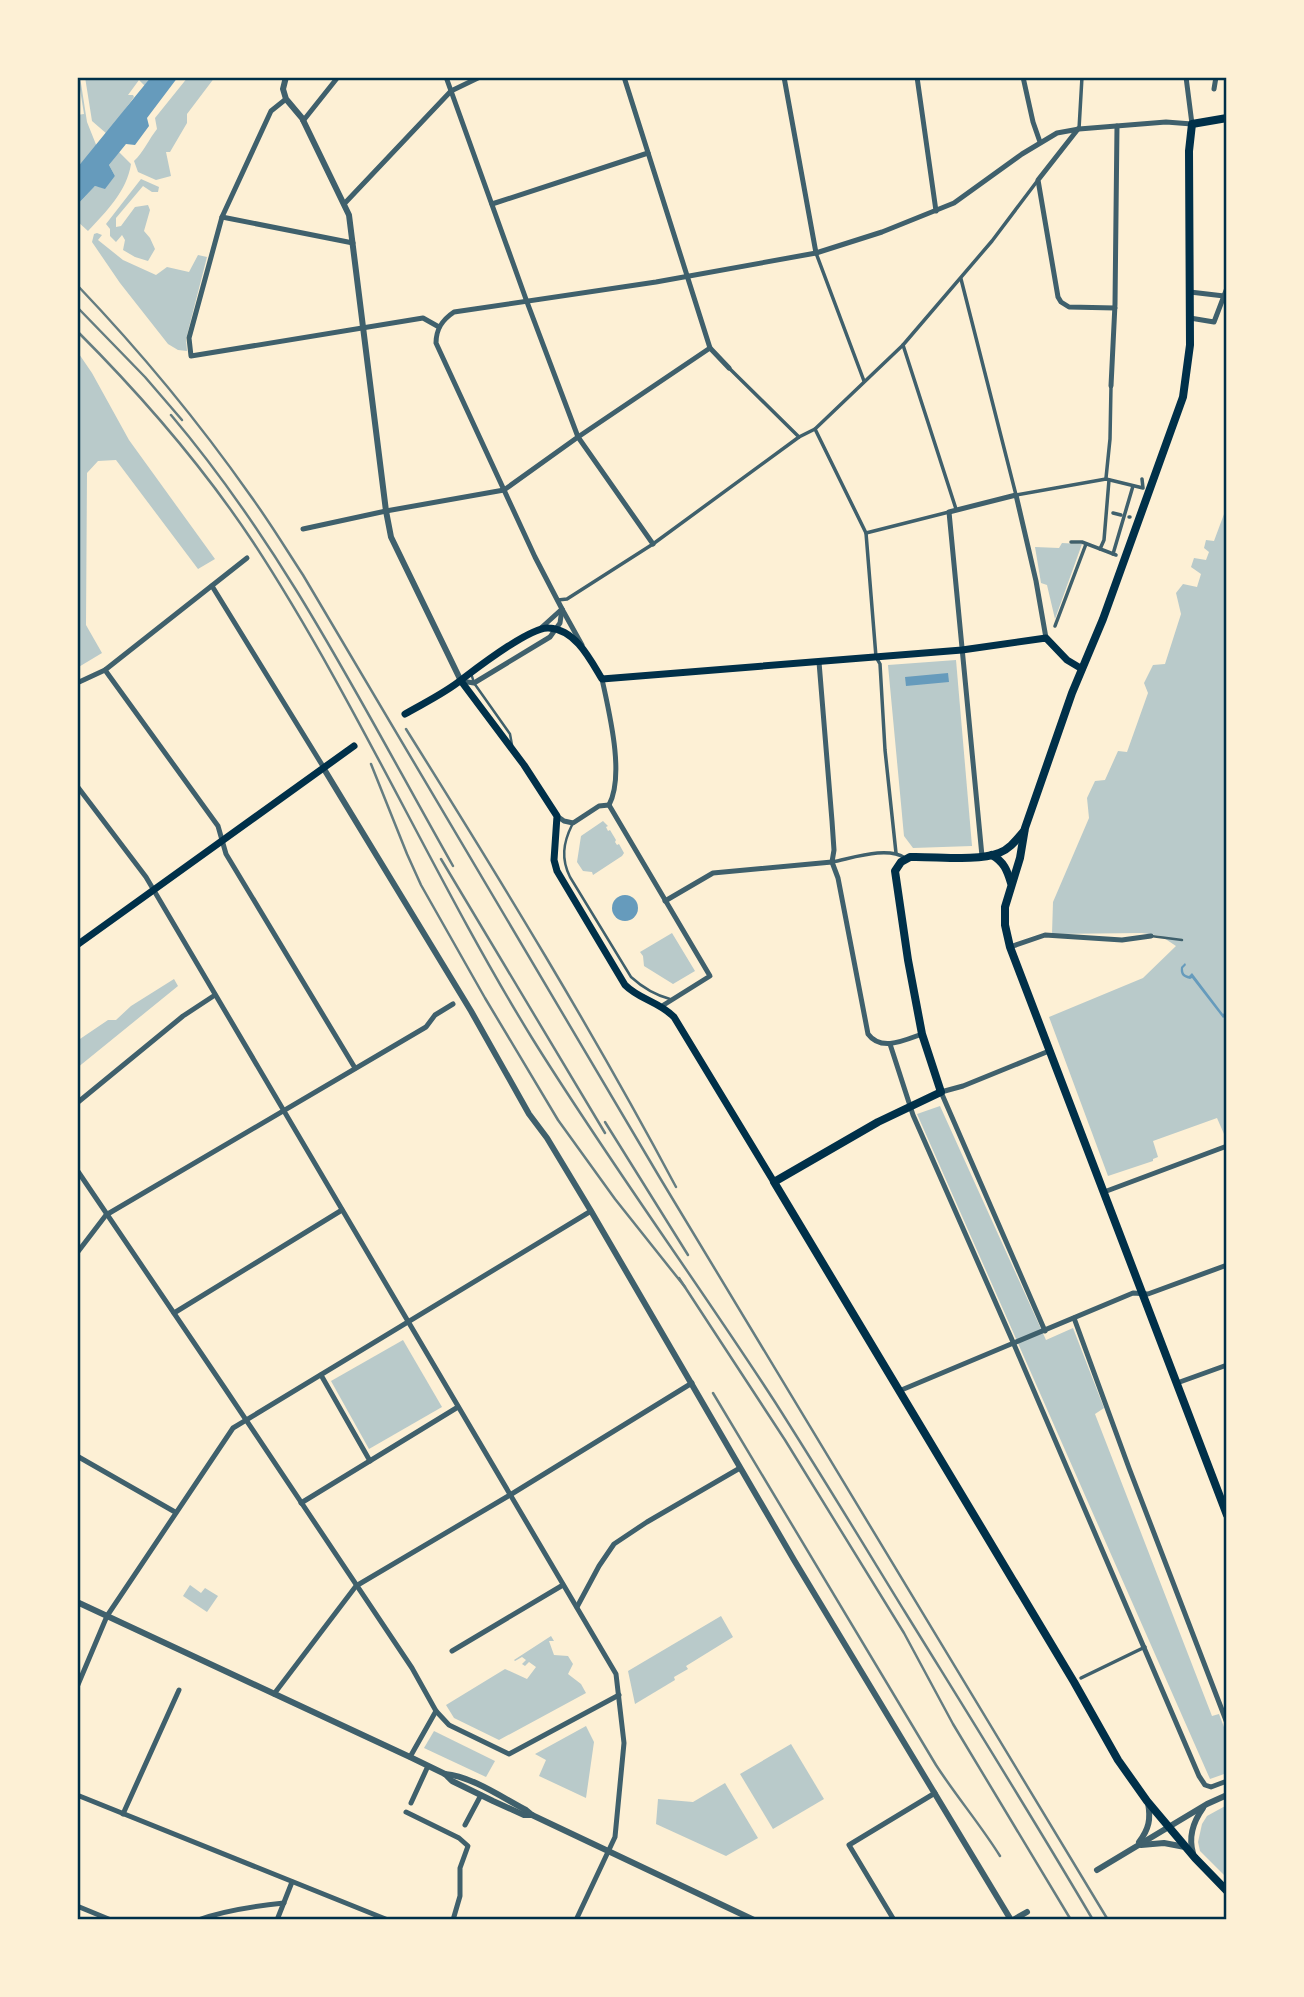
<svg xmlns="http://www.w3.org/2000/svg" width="1304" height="1997" font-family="Barlow,sans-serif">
<rect width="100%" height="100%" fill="#fdf0d5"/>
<!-- green -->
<g fill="#b9caca">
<polygon points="78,77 80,77 87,122 97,147 77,169 77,115 84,114"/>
<polygon points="85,77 151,77 145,86 139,80 128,95 133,95 134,97 107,134 92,121"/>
<path d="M 188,77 L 215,77 L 187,114 L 187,123 L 170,152 L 166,152 L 171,176 L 156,180 L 138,172 L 134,161 C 143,153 149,139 157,129 L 155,118 Z"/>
<path d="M 119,152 L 131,164 C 127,191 106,212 88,231 L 77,221 L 77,205 L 95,186 L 105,188 L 115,176 L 109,165 Z"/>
<polygon points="141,179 159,187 158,192 152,192 143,186 116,218 116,227 121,226 135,207 148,205 150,210 144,231 150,238 155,249 148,261 135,257 123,250 125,240 122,235 116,242 110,236 110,229 106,224"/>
<polygon points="97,233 102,235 98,240 123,260 156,275 167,267 189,272 198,255 207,257 186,339 187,351 178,350 168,344 120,283 92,242 94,234"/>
<polygon points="77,351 92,373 129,440 215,559 198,569 116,460 98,461 87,473 86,625 102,653 77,668"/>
<polygon points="1227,506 1227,1133 1224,1134 1217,1118 1153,1141 1158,1157 1153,1159 1153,1161 1108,1176 1049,1017 1143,978 1176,946 1161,936 1142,933 1052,934 1053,902 1089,818 1087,798 1095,781 1105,780 1118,751 1127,752 1148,693 1144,683 1153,665 1165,664 1181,614 1176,593 1183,584 1197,587 1201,574 1191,567 1194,558 1206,560 1209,552 1204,548 1206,540 1214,541"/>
<polygon points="1062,543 1082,544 1055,619 1047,585 1041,583 1035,547 1059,548"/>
<polygon points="956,660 972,846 913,848 904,836 888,665"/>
<polygon points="603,821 608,826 606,827 608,831 610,830 616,840 615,842 617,845 619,844 624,853 622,856 593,875 592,872 583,871 577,862 581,836"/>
<polygon points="672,933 695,971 673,984 644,966 643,956 640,952"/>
<polygon points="174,979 178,986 77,1068 77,1041 108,1020 116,1020 131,1006"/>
<polygon points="940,1106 1046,1340 1073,1328 1104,1408 1095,1414 1212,1716 1219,1714 1227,1735 1227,1742 1225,1743 1227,1749 1227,1773 1210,1779 917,1114"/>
<polygon points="403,1340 442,1407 369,1449 331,1381"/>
<polygon points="190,1585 201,1593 205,1588 218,1596 207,1612 183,1596"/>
<polygon points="721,1616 733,1637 686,1666 688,1669 674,1677 675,1680 635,1704 628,1671"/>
<polygon points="551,1636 554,1641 549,1641 554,1655 568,1656 573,1664 568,1674 581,1684 586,1693 499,1740 454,1718 446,1705 505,1669 527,1679 536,1667 529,1662 525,1666 522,1664 526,1660 522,1657 515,1661 514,1660"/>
<polygon points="586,1726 594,1742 586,1798 539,1776 546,1760 535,1754"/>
<polygon points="434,1731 495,1761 486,1777 424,1748"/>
<polygon points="791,1744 824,1799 773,1829 740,1774"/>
<polygon points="725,1783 758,1838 726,1856 656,1824 658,1799 693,1802"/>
<polygon points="1227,1805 1227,1878 1200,1851 1198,1842 1202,1824 1207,1816"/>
</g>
<!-- water -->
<g fill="#669bbc">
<polygon points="151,77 178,77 147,118 149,126 135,145 126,144 109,165 115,176 105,189 95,186 77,205 77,168"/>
<polygon points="948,673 949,682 906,686 905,677"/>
<circle cx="625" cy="908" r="13"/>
<path d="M 1185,963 L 1186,965 L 1183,968 C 1183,973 1184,975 1189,976 L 1192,973 L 1223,1014 L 1227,1011 L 1227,1015 L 1223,1018 L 1192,978 L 1190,979 C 1182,977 1180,974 1181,967 Z"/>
</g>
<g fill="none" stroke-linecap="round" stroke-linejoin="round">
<!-- service -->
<g stroke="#3f606c" stroke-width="2.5">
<polyline points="471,673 474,683 510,734 512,745"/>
<path d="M 572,825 C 563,843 561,859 570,877 L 631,977 C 642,987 655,995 670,999"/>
<polyline points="1151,936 1182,940"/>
</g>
<!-- pedestrian -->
<g stroke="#3f606c" stroke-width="3.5">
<polyline points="1079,129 1082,77"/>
<polyline points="816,253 864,381"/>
<polyline points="961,279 1016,495 1106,479 1143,488 1142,479"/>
<polyline points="903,345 956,509"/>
<polyline points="729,368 799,437"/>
<polyline points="815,429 866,533 876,657 880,664 885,750 896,853"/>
<polyline points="1106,478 1110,439 1111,386"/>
<polyline points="1113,513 1121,515"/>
<polyline points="1129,517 1130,517"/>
<polyline points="866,533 949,512"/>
<polyline points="1071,542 1082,542 1116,555"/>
<polyline points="1100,549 1104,540 1109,480"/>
<polyline points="1113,554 1133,486"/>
<polyline points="558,600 567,599 653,544 799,437 815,429 903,345 992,241 1038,180"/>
<polyline points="1055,626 1086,544"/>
<path d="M 832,862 C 853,858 887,846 905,858"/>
<polyline points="1081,1678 1145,1647"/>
</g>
<!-- minor -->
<g stroke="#3f606c" stroke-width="5">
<polyline points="446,77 527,302 578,437 653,544"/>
<polyline points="624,77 710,348 729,368"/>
<polyline points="784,77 816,253"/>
<polyline points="917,77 936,211"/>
<polyline points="1023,77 1033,122 1040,142"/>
<polyline points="1214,89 1216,77"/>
<polyline points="286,99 271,111 222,217 189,338 191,356 423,318 439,327"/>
<polyline points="303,121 338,77"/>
<polyline points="1078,129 1038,180 1058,297 1061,302 1069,307 1115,308"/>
<polyline points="345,203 451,91 480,77"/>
<polyline points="492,204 648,153"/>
<polyline points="222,217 353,243"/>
<polyline points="1190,292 1224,296"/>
<polyline points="1190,318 1214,322 1227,288"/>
<polyline points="1111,386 1115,304 1117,126"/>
<polyline points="303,529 386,511 504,490 578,437 710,348"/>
<polyline points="212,586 324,768"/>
<polyline points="541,628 562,609"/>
<path d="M 582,645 L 562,609 L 535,557 L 436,343 C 436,329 442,320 454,312 L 656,282 L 816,253 L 882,232 L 954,203 L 1022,154 L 1057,133 L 1079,129 L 1166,122 L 1192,124 L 1186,77"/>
<path d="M 819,662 L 832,821 L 834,850 L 832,862 L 838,878 L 868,1034 C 881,1052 905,1040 922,1034"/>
<polyline points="105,670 218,826 226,854 355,1068"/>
<path d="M 602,679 C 609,712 625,775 609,805"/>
<polyline points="461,681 474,683 550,637 560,623 562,609"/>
<polyline points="77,683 105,670 247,558"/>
<polyline points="77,786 146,877 616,1674 624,1743 615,1837 576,1920"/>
<polyline points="609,805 710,976 662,1006"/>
<polyline points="557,816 564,821 573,823 599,806 609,805"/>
<polyline points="982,856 949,512 1016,495 1036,581 1046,638"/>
<polyline points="665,901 713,873 832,862"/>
<polyline points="1010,947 1045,935 1122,940 1151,936"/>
<polyline points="890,1044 913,1115 1013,1342 1199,1776 1205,1785 1211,1787 1227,1781"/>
<polyline points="77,1103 183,1016 215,995"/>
<polyline points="77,1170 224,1387 412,1668 436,1711 449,1725 509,1754 619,1695"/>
<polyline points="1104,1192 1227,1146"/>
<polyline points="77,1253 106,1215 426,1027 435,1015 453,1004"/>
<polyline points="174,1313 342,1210"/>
<polyline points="1074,1318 1129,1468 1227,1723"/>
<polyline points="1045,1331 941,1092 963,1086 1049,1051"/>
<polyline points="321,1375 370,1461"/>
<polyline points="1177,1383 1227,1365"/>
<polyline points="899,1391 1133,1293 1148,1294 1227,1265"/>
<polyline points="77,1456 175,1512"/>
<polyline points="301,1503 458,1407"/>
<polyline points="577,1607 599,1566 614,1544 647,1522 740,1468"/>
<polyline points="452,1651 563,1585"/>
<polyline points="77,1687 107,1616 233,1428 591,1211"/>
<polyline points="274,1694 356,1586 510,1495 692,1383"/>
<polyline points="410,1757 436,1711"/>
<polyline points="77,1795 388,1920"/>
<polyline points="411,1803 428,1766"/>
<polyline points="406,1812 459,1838 468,1846 460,1868 460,1896 453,1920"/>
<polyline points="123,1814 179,1690"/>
<polyline points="465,1825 481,1795"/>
<polyline points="77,1906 111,1920"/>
<path d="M 198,1920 C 226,1910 255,1906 284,1903"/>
<polyline points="277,1920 292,1882"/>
<polyline points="894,1920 849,1845 935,1793"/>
</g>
<!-- tertiary -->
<g stroke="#3f606c" stroke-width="6">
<polyline points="286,77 283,89 286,99 302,118 349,215 386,511 391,537 461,681"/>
<polyline points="324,769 471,1011 529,1114 547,1138 591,1211 794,1560 1011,1920"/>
<polyline points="77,1602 410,1757 445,1774 452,1781 493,1801 524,1815 532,1815"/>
<path d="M 445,1774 C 471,1776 503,1798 526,1810 L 532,1815 L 754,1920"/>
<path d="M 1139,1842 C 1149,1829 1151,1819 1148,1803"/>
<polyline points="1141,1845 1164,1843 1185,1847"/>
<path d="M 1193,1853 C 1188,1836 1193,1822 1203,1808"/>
<polyline points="1097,1870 1207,1804 1227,1795"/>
<polyline points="1013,1920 1027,1912"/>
</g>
<!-- secondary -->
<g stroke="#003049" stroke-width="7">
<path d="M 461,681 L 524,765 L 557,816 L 554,860 L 557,871 L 625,985 C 640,1000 658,1001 674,1017 L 774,1182"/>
<path d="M 405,714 C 424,703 445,693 461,680 C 477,668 531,626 549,628 C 576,630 590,659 602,679 L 962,650 L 1046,638 L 1067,660 L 1082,669"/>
<polyline points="77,945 354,746"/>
</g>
<!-- primary -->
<g stroke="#003049" stroke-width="8">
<polyline points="1227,118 1192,124 1189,151 1190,345 1183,397 1103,619 1072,693 1025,828 1020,858 1005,907 1005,925 1010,947 1227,1515"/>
<path d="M 1024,831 C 1017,839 1010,849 999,853 C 976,862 935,856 910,857 L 901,862 L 895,871 L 908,960 L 922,1034 L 941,1092 L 878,1122 L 774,1182 L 1074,1682 L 1118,1760 L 1147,1801 L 1195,1858 L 1227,1891"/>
<path d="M 992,855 C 1004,862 1007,870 1011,883"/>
</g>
<!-- rail -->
<g stroke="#657d81" stroke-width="2.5">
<path d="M 77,285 C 140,351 198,421 250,495 C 269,521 286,549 303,575 L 660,1178 L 1108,1920"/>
<polyline points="77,307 145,377 182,420"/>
<path d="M 77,331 C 142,396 202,465 253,542 C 357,701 433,877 532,1038 C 609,1162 696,1280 775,1402 C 819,1471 862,1542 905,1612 C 968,1714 1032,1816 1093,1920"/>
<path d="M 171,415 C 287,552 365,711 453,866"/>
<path d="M 406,729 C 500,879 593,1031 676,1187"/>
<polyline points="371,764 407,854 421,885 485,998 558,1120 615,1199 685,1287"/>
<polyline points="441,859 605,1133"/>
<polyline points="605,1122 688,1255"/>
<polyline points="679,1278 785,1440 904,1633 953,1724 1071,1920"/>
<path d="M 713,1393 L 936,1765 C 956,1796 980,1824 1000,1856"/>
</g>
</g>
<!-- border -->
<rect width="1304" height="1997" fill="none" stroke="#fdf0d5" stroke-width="158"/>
<rect x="79" y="79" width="1146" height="1839" fill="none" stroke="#003049" stroke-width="2.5"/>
</svg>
